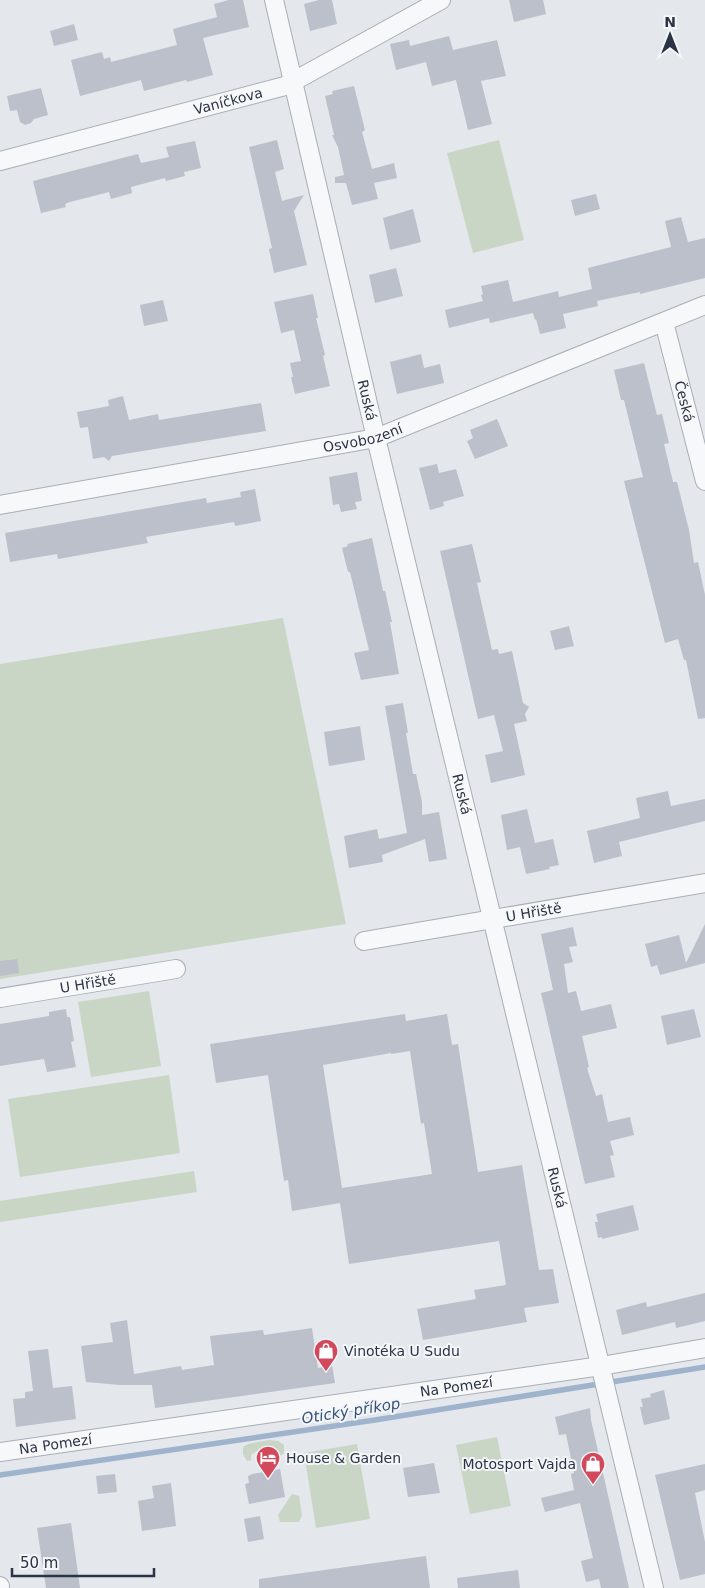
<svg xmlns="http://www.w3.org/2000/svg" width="705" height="1588" font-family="'DejaVu Sans',sans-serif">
<rect width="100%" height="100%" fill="#e4e7ec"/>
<!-- green -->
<g fill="#c9d6c5">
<polygon points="499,140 524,240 473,253 447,153"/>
<polygon points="283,618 346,924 0,979 0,664"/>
<polygon points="149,991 161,1066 91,1077 78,1002"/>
<polygon points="169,1075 180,1153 20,1177 8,1099"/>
<polygon points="194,1171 197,1192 0,1222 0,1201"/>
<polygon points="497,1437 511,1506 470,1514 456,1445"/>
<path d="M 269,1440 L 278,1441 L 284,1445 L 284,1453 L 280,1456 C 268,1454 262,1445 251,1455 L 251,1460 L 247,1461 L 243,1454 L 243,1447 L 248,1444 Z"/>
<polygon points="357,1444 370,1519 316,1528 304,1453"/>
<polygon points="292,1494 299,1496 302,1515 299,1522 280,1522 278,1515"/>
</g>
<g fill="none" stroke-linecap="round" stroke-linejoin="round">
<!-- stream -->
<polyline stroke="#9fb4cc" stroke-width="5.5" points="0,1475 375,1420 705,1367"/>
</g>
<!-- building -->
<g fill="#bbc0ca" fill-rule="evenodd">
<polygon points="229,0 243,0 249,27 203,38 213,75 187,82 186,80 144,91 141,80 80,96 71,60 102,52 104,59 110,57 111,62 177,45 173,29 217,17 214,4"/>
<polygon points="319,0 332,0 337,24 310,31 304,4"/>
<polygon points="509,0 543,0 546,14 514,22"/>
<polygon points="74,24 78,40 54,46 50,31"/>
<polygon points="449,36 453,50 497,40 506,76 481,81 492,124 468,130 456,80 432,86 426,62 396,70 390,44 409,40 410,46"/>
<polygon points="354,86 365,130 362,132 372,169 394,163 397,178 374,183 378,199 352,205 346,183 335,183 335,177 344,175 338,147 332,135 334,135 325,96 333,94 332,91"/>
<polygon points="41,88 48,115 34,119 31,123 25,125 20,122 17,110 10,111 7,96"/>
<polygon points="277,140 284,169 275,172 282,201 304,195 294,211 307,265 274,273 269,249 272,248 249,147"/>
<polygon points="195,141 201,168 184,172 185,176 166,181 165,178 131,187 132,193 111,199 109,192 70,202 65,204 66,207 41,213 33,181 138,154 141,163 169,157 166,147"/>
<polygon points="596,194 600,209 575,216 571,200"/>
<polygon points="413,209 421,242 390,250 383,218"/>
<polygon points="681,217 688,242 705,238 705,278 640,294 640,292 597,301 598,306 563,314 566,328 540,334 536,319 535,320 533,313 490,323 489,318 449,328 445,310 483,301 481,295 483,294 481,286 508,280 513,302 558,291 559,297 592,289 588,268 671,247 665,221"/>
<polygon points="396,268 403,296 375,303 369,275"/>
<polygon points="313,294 318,318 316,318 325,355 323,356 330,386 295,394 291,377 293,377 290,363 301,361 294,330 281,333 274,302"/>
<polygon points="163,300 168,321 144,326 140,305"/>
<polygon points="421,354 424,368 440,364 444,383 397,394 390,362"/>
<polygon points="644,363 657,415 662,414 669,443 664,444 673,482 677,482 689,530 694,563 698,562 705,595 705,718 698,719 686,660 684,660 678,639 665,643 624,481 643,477 624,400 621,400 614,370"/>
<polygon points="123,396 129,420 158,414 159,420 261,403 266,431 112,456 109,461 104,457 93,459 88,427 80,428 77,412 109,406 108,400"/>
<polygon points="497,419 508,446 475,459 467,441 473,438 470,430"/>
<polygon points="437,464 439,473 456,469 464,496 443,502 444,506 430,510 419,468"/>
<polygon points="357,472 362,501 355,502 357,509 341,512 339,504 333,505 329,477"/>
<polygon points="255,489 261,521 235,526 234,522 146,537 148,543 58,559 57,554 10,562 5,533 206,498 207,503 241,497 240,492"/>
<polygon points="372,538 383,591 385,591 392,622 390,622 399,674 361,680 354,653 369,650 350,572 348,572 342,548 348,546 347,544"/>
<polygon points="472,544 481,582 477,583 492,650 498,649 499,654 512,651 523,703 529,707 525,714 527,721 514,724 525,775 491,783 485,755 503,751 494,715 478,719 440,551"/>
<polygon points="569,626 574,646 555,650 550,631"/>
<polygon points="403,703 408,733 406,733 413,774 416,774 422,802 422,815 439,812 447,859 429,862 425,839 382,855 383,862 349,868 344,836 377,829 379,839 407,833 385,706"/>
<polygon points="360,726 365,760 329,766 324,732"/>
<polygon points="668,791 671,806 705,799 705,821 619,842 622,856 594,863 587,831 640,818 636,798"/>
<polygon points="527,809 535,843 553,839 559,865 549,867 550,869 526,874 520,847 507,850 501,815"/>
<polygon points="705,924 705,963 660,975 657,965 651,967 645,944 679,935 686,963"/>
<polygon points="573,927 577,946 569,947 573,962 564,964 568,993 576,991 581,1011 611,1004 617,1028 582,1036 589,1067 587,1068 596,1096 602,1094 608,1122 630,1117 634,1135 610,1141 614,1155 610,1156 615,1177 585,1184 541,993 553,990 541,934"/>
<polygon points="17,959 19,973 0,976 0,961"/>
<polygon points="66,1009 67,1017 70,1017 74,1041 71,1042 76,1067 47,1072 44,1059 0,1066 0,1024 49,1016 49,1012"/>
<polygon points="694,1009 701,1037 667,1045 661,1016"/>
<path d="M 405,1014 L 406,1021 L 447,1014 L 452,1045 L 458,1044 L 478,1172 L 522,1165 L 539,1270 L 553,1269 L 559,1303 L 524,1308 L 527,1322 L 423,1340 L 417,1309 L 476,1299 L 474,1290 L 506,1285 L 499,1241 L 349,1264 L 340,1203 L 292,1211 L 288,1180 L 284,1181 L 268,1075 L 216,1083 L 210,1044 ZM 410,1051 L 421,1124 L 424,1123 L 432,1174 L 342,1188 L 323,1065 L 391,1053 L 391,1054 Z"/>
<polygon points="633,1205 639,1230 602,1239 602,1237 598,1238 595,1222 598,1222 596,1214"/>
<polygon points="705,1293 705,1321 676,1328 675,1322 622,1335 616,1310 646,1302 647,1307"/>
<polygon points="127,1320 134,1374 181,1366 182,1370 214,1365 210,1336 263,1330 264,1335 312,1328 318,1368 332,1365 335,1383 155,1408 152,1385 120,1385 86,1382 81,1346 113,1342 110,1323"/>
<polygon points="48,1349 53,1388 72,1386 76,1419 16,1427 13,1399 25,1398 25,1392 33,1391 28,1351"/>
<polygon points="664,1390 670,1419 644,1425 640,1407 643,1407 641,1399 651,1397 650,1394"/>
<polygon points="590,1408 591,1420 629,1588 601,1588 599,1579 586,1582 581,1561 593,1558 580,1503 545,1512 541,1498 574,1490 571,1474 574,1473 566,1434 559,1435 555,1417"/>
<polygon points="434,1463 440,1493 408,1497 403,1468"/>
<polygon points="705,1464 705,1490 695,1493 705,1542 705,1574 680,1580 655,1475"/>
<polygon points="280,1469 285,1497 249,1504 245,1484 249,1483 248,1476 252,1474"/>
<polygon points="115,1474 117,1492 98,1494 96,1476"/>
<polygon points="171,1483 176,1526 142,1531 138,1501 154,1498 152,1486"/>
<polygon points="260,1516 264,1539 248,1542 244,1519"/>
<polygon points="71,1523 80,1588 46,1588 37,1528"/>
<polygon points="426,1556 430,1588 259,1588 259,1579"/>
<polygon points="518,1570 520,1588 458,1588 457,1578"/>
</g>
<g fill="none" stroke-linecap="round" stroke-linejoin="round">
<defs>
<g id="minor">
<path id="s1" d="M 274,0 L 376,438 L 654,1588"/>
<path id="s2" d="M 0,161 L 285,86 L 441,0"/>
<path id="s3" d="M 664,322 L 705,481"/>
<path id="s4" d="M 0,505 L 376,438 L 705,305"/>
<path id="s5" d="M 364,941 L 705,883"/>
<path id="s6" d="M 0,998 L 176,969"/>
<path id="s7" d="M 0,1452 L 601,1366 L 705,1348"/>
<polyline points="0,1586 0,1588"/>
</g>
</defs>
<!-- minor casing -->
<use href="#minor" stroke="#a9aeb7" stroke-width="20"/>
<!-- minor -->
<use href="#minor" stroke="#f7f8fa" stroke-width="18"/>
</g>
<!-- icons -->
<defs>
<symbol id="shop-pin" viewBox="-11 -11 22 30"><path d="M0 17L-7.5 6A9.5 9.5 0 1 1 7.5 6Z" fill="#d1495b" stroke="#f4f6f9"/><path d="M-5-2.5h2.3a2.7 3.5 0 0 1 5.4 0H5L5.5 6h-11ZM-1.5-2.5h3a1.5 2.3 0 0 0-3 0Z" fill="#fff"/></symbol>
<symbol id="hotel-pin" viewBox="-11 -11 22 30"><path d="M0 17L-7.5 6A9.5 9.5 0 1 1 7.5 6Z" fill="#d1495b" stroke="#f4f6f9"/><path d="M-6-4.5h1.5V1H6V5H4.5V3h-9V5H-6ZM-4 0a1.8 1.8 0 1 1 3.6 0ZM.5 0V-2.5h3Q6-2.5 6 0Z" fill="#fff"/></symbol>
</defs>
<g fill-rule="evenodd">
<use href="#shop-pin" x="312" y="1337" width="28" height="38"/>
<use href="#hotel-pin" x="254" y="1444" width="28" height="38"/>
<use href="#shop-pin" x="579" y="1450" width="28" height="38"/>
</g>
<g text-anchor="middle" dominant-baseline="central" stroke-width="4" stroke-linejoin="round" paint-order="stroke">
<!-- street labels -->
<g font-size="14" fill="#2b3445" stroke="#f4f6f9">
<text stroke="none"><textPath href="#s2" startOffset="236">Vaníčkova</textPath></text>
<text stroke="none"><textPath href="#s1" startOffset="411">Ruská</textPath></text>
<text stroke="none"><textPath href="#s3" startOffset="82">Česká</textPath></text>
<text stroke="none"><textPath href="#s4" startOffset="369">Osvobození</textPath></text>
<text stroke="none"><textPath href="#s1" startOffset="816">Ruská</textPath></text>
<text stroke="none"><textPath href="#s5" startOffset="172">U Hřiště</textPath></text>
<text stroke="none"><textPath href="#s6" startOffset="89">U Hřiště</textPath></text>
<text stroke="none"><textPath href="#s1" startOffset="1221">Ruská</textPath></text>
<text stroke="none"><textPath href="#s7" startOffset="461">Na Pomezí</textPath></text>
<text stroke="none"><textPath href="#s7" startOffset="56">Na Pomezí</textPath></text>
</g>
<!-- poi labels -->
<g font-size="14" fill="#2b3445" stroke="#f4f6f9" text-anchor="start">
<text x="344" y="1351">Vinotéka U Sudu</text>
<text x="286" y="1458">House &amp; Garden</text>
<text x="576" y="1464" text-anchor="end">Motosport Vajda</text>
</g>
<!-- water labels -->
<g font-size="15" font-style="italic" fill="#34527a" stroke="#f4f6f9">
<text transform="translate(351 1411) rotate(-9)">Otický příkop</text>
</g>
</g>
<!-- north arrow -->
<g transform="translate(670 35)" stroke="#f4f6f9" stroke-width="4" paint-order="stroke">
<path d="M0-4L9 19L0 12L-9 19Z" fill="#2b3445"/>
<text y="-8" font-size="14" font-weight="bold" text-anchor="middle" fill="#2b3445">N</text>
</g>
<!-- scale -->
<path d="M12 1568v8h142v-8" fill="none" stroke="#2b3445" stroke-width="2.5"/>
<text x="20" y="1568" font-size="15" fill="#2b3445" stroke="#f4f6f9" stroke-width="4" paint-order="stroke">50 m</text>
</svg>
